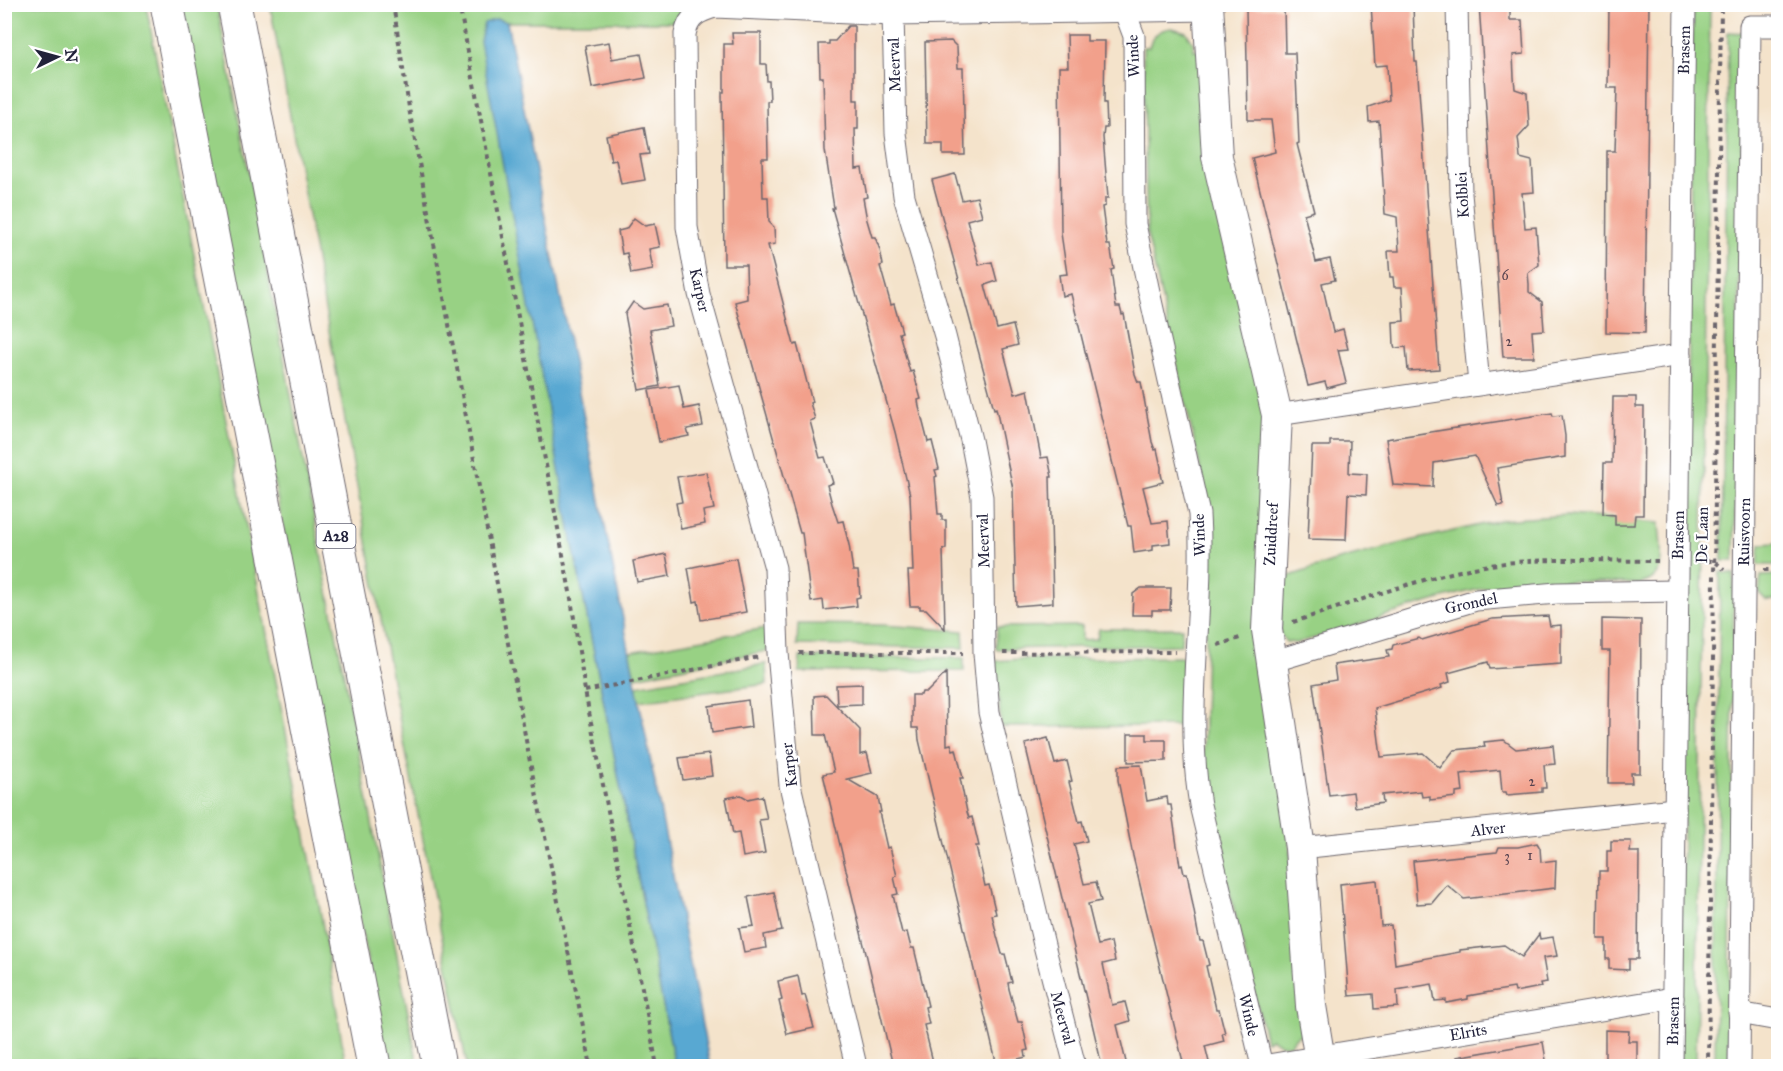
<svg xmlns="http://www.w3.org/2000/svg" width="1783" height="1071" font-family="'IM FELL Great Primer',serif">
<rect width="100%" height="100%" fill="#fff"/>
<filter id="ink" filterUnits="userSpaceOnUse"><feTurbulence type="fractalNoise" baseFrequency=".0167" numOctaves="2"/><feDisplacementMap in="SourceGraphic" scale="12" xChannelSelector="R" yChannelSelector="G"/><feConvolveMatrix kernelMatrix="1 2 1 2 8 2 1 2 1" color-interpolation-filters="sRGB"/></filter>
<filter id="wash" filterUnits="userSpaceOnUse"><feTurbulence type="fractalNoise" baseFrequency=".008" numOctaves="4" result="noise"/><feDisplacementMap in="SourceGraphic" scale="24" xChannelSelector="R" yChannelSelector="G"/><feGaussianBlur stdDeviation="1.35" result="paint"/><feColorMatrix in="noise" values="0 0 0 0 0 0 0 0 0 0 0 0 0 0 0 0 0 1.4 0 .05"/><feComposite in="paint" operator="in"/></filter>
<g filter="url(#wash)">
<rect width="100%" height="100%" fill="#f4e3cb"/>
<!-- green -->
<g fill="#98d184" stroke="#5d7a60" stroke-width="1.5">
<polygon points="1710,4 1696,1066 1680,1066 1693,5"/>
<polygon points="4,5 146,5 321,915 346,1066 5,1066"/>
<polygon points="181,5 217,5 418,1066 388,1066"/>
<polygon points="270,5 698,5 682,22 507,22 496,19 572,540 675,1066 467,1066 394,691"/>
<path d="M 1172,28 L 1186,32 L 1193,43 L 1194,50 L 1201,50 L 1263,406 L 1290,850 L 1305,1036 L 1298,1035 L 1289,1045 L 1281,1045 L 1271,1038 L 1266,1041 L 1211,815 L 1203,760 L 1209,520 L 1199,462 L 1147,234 L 1143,47 L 1149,47 C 1152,35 1160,29 1172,28 Z"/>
<polygon points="1728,32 1744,33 1734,561 1722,561"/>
<path d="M 1569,515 L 1659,523 C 1660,547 1670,579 1639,584 C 1586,581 1531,578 1480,589 C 1417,602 1358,627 1296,643 L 1286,642 L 1280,633 L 1281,579 L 1332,562 L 1406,542 L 1501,520 Z"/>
<polygon points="1778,543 1778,565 1758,565 1760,544"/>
<polygon points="1720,572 1734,574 1729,1066 1715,1066"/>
<polygon points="1778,575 1778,600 1766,600 1759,593 1761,576"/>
<polygon points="798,624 883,625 963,631 964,648 797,645"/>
<polygon points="1082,626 1082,640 1097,639 1099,629 1182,628 1181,645 996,649 997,627"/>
<polygon points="767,628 767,651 635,677 629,652"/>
<polygon points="800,657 964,658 964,671 799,672"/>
<polygon points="1183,657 1180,726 1001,727 996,661 1020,659"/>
<polygon points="766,664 767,684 639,701 636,686"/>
</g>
<!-- water -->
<polygon fill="#58a8d2" stroke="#3d6586" stroke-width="1.5" points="497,19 507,22 510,37 710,1066 675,1066 572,540 480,41 484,23"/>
<g id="blocks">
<!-- building -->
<g fill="#f2a08b">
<polygon points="1371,4 1413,4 1415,62 1417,62 1439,369 1408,371 1406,347 1395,348 1394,345 1393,322 1404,321 1402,287 1394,287 1393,277 1390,277 1388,251 1399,251 1397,217 1385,214 1379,121 1369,122 1368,107 1389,100 1387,65 1375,66"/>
<polygon points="1479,4 1510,4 1510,20 1522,20 1524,54 1513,55 1514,77 1515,89 1527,93 1529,126 1518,138 1519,146 1520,158 1532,161 1534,192 1522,193 1525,228 1536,227 1539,265 1528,273 1529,284 1529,292 1542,302 1544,330 1532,331 1534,357 1503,357"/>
<polygon points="1609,4 1649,4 1645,333 1606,332 1607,151 1615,151 1617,88 1608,88"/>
<polygon points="1284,7 1285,53 1295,53 1299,143 1297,144 1314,211 1304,214 1316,262 1330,259 1335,280 1322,283 1333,332 1343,329 1348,349 1338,350 1346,383 1327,388 1325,382 1308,386 1252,158 1275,152 1271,120 1248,120 1246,8"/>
<polygon points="848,26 854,26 854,100 858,100 858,129 855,129 856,169 862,168 867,197 863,198 867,220 872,237 875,237 880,250 883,265 880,266 891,305 894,304 902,332 899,333 910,372 913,371 921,399 918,400 919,407 928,442 932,441 939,469 935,470 937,476 935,477 938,514 942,514 942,520 946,520 946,549 943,549 945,629 926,609 920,609 920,606 910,606 908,571 913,571 910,495 895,432 832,208 834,208 825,150 823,77 820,77 819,44 829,44 829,41 835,41"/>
<polygon points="732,33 761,33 761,64 766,64 767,81 769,81 770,101 767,101 768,158 762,158 763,197 768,197 769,222 774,227 775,244 768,245 794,345 797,344 812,402 810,403 815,419 810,421 815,440 820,458 825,457 833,483 827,485 832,504 838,522 843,521 849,545 853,571 858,571 860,597 856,598 857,606 824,610 823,600 811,602 802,533 800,533 735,302 747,299 746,265 724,265 722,92 724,92 724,44 733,44"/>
<polygon points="1067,35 1087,35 1087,41 1105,41 1104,103 1106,103 1107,128 1104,128 1103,137 1108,198 1105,198 1105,206 1102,207 1107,245 1110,245 1114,269 1111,270 1116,307 1120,307 1122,315 1124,314 1135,374 1138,382 1141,382 1152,442 1155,450 1157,449 1161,467 1161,474 1163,482 1143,487 1152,523 1168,521 1170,543 1153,545 1153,550 1134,553 1131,526 1128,526 1071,294 1062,296 1059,275 1067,274 1061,233 1059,67 1068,67"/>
<polygon points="951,41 957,47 958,68 963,68 965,155 943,155 943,144 927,144 925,42"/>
<polygon points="609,42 612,59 641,54 646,78 592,88 585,46"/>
<polygon points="644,127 649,154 640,155 645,180 621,184 616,160 611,161 606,135"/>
<polygon points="955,174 962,200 977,197 982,216 967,220 979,265 992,262 997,281 985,285 997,329 1013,325 1018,345 1003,349 1015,394 1028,390 1041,458 1048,457 1052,477 1050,477 1053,603 1016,606 1013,489 996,408 994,409 932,180"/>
<polygon points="634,218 645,226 655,224 660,247 649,249 653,270 631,274 627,253 622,254 618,231 626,229"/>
<polygon points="633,302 643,309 667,305 671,326 650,330 660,386 639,390 625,314"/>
<polygon points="679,385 684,409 699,406 703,426 687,429 689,436 659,442 649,390"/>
<polygon points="1613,397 1636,397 1636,407 1644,407 1643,515 1635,515 1634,525 1615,525 1615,515 1603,514 1604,463 1612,463"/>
<polygon points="1552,413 1553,416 1562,415 1565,436 1565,457 1497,468 1503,505 1498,506 1475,456 1434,463 1433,487 1393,485 1386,439"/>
<polygon points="1330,441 1350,441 1349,473 1367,474 1366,495 1348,494 1346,540 1308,539 1312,446 1330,446"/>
<polygon points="706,472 714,509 703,511 705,524 681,529 676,503 682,502 677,477"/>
<polygon points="666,554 670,576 637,582 633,561"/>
<polygon points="736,558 746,612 701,620 698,601 694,602 688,568"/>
<polygon points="1141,588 1171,588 1170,610 1152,610 1152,615 1132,615 1133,594"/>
<polygon points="1548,616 1550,626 1561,625 1561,664 1490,669 1488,662 1448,673 1450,682 1441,685 1442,688 1375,708 1381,757 1423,753 1440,768 1454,750 1485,747 1484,742 1504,740 1516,749 1553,745 1555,764 1544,765 1546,788 1542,788 1542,792 1507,795 1506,792 1502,792 1500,770 1461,774 1463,792 1456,793 1456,797 1430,800 1430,796 1422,797 1421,791 1382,795 1383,803 1355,807 1353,792 1329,795 1313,684 1336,680 1334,665 1389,657 1387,650 1392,649 1393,645 1419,638 1422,640 1492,619"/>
<polygon points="1602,619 1641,620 1640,773 1631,773 1632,783 1608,783 1610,651 1602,651"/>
<polygon points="946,673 947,745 951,744 953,750 956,749 963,778 960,778 967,812 969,818 972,817 979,846 976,846 981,868 985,886 989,885 996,914 992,915 997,936 1002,954 1005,954 1012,982 1008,983 1009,989 1018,1022 1022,1022 1028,1050 1025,1051 1026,1057 1018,1059 1020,1066 997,1066 919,740 918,728 912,728 912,695 921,695 922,692 927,692"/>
<polygon points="862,684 862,704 837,705 836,685"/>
<polygon points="826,695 860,730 860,755 867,753 872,773 847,779 878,797 881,812 879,812 887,848 890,847 897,876 894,877 898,894 893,895 902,933 907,932 911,948 914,948 928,1006 925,1007 929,1024 924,1025 934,1066 893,1066 823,774 834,772 825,735 815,735 814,696"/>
<polygon points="748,700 751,727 712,733 709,706"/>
<polygon points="1128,734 1147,734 1147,740 1166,740 1166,761 1128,762"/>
<polygon points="1048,738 1055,764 1067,761 1072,781 1069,782 1079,822 1082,821 1087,841 1074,844 1084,884 1096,882 1101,901 1088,904 1098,945 1111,942 1115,961 1103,964 1112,1005 1125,1002 1130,1021 1117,1025 1127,1066 1102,1066 1091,1019 1025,744"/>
<polygon points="709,754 712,776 683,780 679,758"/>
<polygon points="1141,765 1147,801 1167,797 1168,805 1171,805 1180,866 1182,865 1184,874 1187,873 1198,933 1200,941 1203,941 1209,965 1206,966 1216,1009 1219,1009 1225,1033 1222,1033 1224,1041 1205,1046 1210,1066 1184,1066 1133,856 1118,780 1118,766"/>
<polygon points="741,795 748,799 762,796 767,819 759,820 765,853 743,857 739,833 733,834 726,798"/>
<polygon points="1611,841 1631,841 1630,852 1639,852 1638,959 1629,959 1629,970 1609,969 1609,959 1606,959 1606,939 1598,939 1599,871 1607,871 1607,851 1611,851"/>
<polygon points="1537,843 1540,848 1541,862 1556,860 1555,888 1464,899 1447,885 1432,903 1417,904 1413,861 1497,852 1499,847 1518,847"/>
<polygon points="1377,880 1381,926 1391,925 1395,964 1460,952 1460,950 1504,945 1522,957 1539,934 1540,939 1553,937 1557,956 1543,958 1547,982 1540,983 1541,987 1515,992 1514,988 1490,992 1468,996 1468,999 1446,1003 1446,1000 1435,1001 1432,984 1397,990 1398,1007 1374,1009 1373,994 1349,996 1340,884"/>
<polygon points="774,892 782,931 764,935 766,948 744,952 739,928 754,926 748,897"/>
<polygon points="798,976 802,996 805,995 814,1028 787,1034 779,1001 782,1000 778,981"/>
<polygon points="1605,1030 1629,1031 1628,1041 1637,1041 1637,1066 1605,1066"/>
<polygon points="1543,1042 1547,1066 1457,1066 1457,1057"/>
</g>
</g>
</g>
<g filter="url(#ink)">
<use href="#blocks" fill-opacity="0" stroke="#6c666d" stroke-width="1.5"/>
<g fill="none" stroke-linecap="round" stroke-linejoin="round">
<defs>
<g id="street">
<path d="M 1125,4 L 1125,12 L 1134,36 L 1135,224 L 1148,287 L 1199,514 C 1205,611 1184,709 1200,805 L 1262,1066"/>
<polyline points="1457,4 1461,194 1479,384"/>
<polyline points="893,15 896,133 904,196 945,336 971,440 982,497 984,653 989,712 1045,949 1075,1066"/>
<polyline points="1277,415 1681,355"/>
<polyline points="1271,662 1476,600 1557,593 1677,591"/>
<polyline points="1300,848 1675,809"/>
<polyline points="1739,1013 1778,1020"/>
<path d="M 856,1066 L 790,785 L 778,653 L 775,568 L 699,294 L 687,227 L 685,34 C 689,16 698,12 715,7 L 893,15 L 1208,10"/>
<polyline points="1262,1066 1673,998"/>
<polyline points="1672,1066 1685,4"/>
<polyline points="1739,1066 1750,26 1778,26"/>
</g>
<polyline id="secondary" points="1208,4 1217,157 1277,415 1267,630 1300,848 1311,1006 1321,1066"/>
<g id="highway">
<polyline points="167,4 374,1066"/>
<polyline points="234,4 439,1066"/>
</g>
</defs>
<!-- street casing -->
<use href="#street" stroke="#6c666d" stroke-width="23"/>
<!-- secondary casing -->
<use href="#secondary" stroke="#6c666d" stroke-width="32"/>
<!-- highway casing -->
<use href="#highway" stroke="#6c666d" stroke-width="35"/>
<!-- path -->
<g stroke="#6c666d" stroke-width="4" stroke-dasharray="4.5 4.5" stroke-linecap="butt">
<polyline points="393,4 410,114 530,762 591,1066"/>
<polyline points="459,4 570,592 585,691 657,1066"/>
<polyline points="645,4 674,7"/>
<polyline points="1698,561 1714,561 1724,569"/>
<polyline points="1764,570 1778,570"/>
<path d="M 1293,622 C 1354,603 1415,579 1479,567 C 1537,556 1599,561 1658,561"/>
<polyline points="1218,645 1243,637"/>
<polyline points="799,653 963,653"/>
<polyline points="1003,653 1176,652"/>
<polyline points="585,691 759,657"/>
<polyline points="1708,1066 1721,4"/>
</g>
<!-- street -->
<use href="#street" stroke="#fff" stroke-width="21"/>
<!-- secondary -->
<use href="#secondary" stroke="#fff" stroke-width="30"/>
<!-- highway -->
<use href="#highway" stroke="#fff" stroke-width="33"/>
</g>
</g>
<g text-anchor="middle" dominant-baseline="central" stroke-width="4.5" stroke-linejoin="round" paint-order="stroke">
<!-- number labels -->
<g font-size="14" fill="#56424f">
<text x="1505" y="275">6</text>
<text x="1509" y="341">2</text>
<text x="1532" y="781">2</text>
<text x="1530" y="855">1</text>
<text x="1507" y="856">3</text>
</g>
<!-- shield labels -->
<rect fill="#fff" stroke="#646476" stroke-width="1.5" x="316.5" y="524" width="39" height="24" rx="4.5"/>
<g font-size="15" font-weight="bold" fill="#22223b">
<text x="336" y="536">A28</text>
</g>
<!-- street labels -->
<g font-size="16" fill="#22223b" stroke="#fff">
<text transform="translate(1684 50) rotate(-89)">Brasem</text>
<text transform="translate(1133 56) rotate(-93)">Winde</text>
<text transform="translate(894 65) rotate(-92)">Meerval</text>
<text transform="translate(1462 195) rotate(-93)">Kolblei</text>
<text transform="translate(700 290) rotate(77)">Karper</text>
<text transform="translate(1744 532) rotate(-89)">Ruisvoorn</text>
<text transform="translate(1271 534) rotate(-87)">Zuiddreef</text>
<text transform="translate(1199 535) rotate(-92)">Winde</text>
<text transform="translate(1678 535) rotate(-89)">Brasem</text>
<text transform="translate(1702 535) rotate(-89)">De Laan</text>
<text transform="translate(983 541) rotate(-92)">Meerval</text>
<text transform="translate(1471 603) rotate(-12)">Grondel</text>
<text transform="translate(789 765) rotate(-97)">Karper</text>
<text transform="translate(1488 829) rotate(-6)">Alver</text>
<text transform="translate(1249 1015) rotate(77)">Winde</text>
<text transform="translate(1063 1018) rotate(75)">Meerval</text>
<text transform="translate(1673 1021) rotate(-89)">Brasem</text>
<text transform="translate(1468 1032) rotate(-10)">Elrits</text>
</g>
</g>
<!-- margin -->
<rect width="1783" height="1071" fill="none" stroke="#fff" stroke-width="24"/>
<!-- north arrow -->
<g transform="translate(57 57) rotate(85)" stroke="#ffffff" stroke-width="4.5" paint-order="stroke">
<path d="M0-4.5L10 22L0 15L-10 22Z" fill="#22223b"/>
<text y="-9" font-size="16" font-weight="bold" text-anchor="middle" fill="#22223b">N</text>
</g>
</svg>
